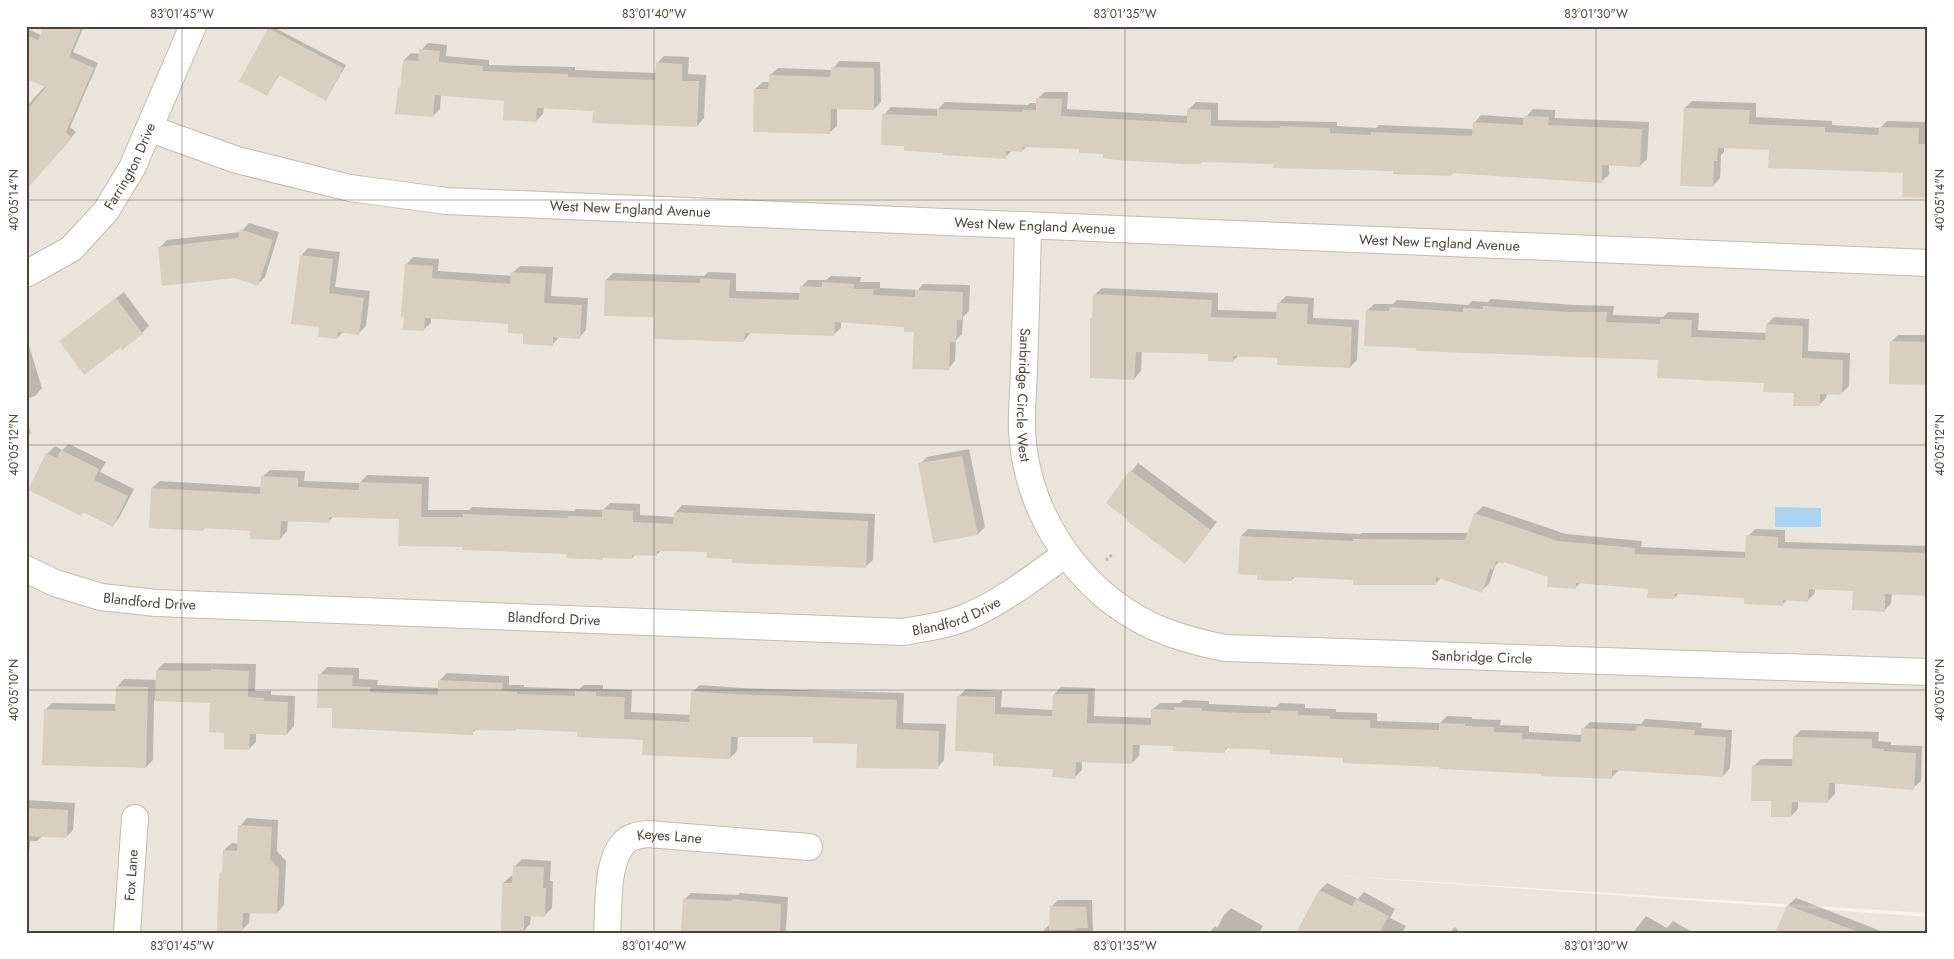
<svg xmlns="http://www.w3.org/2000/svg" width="1954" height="959" font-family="Jost,sans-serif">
<rect width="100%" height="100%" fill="#f6f3ec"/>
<!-- residential -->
<polygon fill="#eae5da" points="26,26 1928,26 1928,913 1294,873 1928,917 1928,933 26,933"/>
<!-- water -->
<polygon fill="#a9d4f2" points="1775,507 1821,508 1821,527 1775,527"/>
<!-- shadow -->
<g fill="#0003">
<polygon points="45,26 84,26 73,52 98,63 70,127 76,132 26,189 26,107 45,86 26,77 26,34 30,30 41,35"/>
<polygon points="271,26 346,65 326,99 280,74 267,95 269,29"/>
<polygon points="428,43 447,45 446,56 489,60 489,65 575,67 575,70 656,73 657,63 664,56 689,57 688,74 706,75 704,118 697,126 594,110 544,107 543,114 536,121 506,100 441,95 440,109 433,116 395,113 403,101 404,60 411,53 420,54 421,50"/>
<polygon points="839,61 880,62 881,102 874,109 837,108 837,126 829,133 755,89 763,82 770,82 770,75 778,68 832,70"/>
<polygon points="1045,92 1068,92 1067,109 1188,116 1189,109 1196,102 1218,103 1218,120 1337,122 1337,126 1376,128 1379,125 1473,129 1474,123 1481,115 1525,118 1533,109 1555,110 1555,118 1649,122 1647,159 1640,166 1609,164 1609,175 1601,182 1453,172 1451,175 1275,163 1203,161 1201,163 1104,153 1081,148 1027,146 1022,151 1013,150 1005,157 944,152 906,144 884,115 891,107 938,109 945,102 1028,105 1030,103 1037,103 1037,99"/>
<polygon points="1692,101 1756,103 1756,117 1832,121 1832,125 1880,128 1887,121 1925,122 1925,137 1928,137 1928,196 1905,172 1770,149 1724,147 1724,152 1721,155 1720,178 1713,186 1685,108"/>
<polygon points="249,223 279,232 265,277 258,284 160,247 167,240 241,232"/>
<polygon points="308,248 340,252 335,287 370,291 366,326 359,333 344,331 337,338 301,256"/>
<polygon points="413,257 439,259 438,271 512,276 512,273 520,266 553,267 551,296 588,298 586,330 579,338 560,336 552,345 509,323 431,317 431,323 423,330 406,265"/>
<polygon points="708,272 736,273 736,291 801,293 801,287 808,280 826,280 831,276 861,277 860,282 880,282 880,288 918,290 923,284 970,285 969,311 963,317 962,334 956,340 955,361 948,369 915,331 905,325 841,321 841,328 833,335 751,332 744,341 655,316 606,280 613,273 704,276"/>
<polygon points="1102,288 1218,293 1218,310 1278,312 1278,304 1286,296 1314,298 1313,318 1359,320 1357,360 1350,367 1278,356 1239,355 1233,361 1209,353 1142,351 1141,371 1134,379 1093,317 1094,295"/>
<polygon points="124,292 149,326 142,333 60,341"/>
<polygon points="1491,299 1575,305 1614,306 1613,315 1663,317 1668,312 1699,313 1698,330 1767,333 1767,324 1774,317 1809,319 1808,351 1850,353 1849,386 1841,394 1827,393 1826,398 1819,405 1795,392 1765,382 1659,359 1418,347 1367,311 1374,304 1393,304 1397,300 1468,305 1472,301 1488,302"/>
<polygon points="1898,335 1928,335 1928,384 1891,342"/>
<polygon points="29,346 42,388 35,396 26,399 26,347"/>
<polygon points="26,418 31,433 26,437"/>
<polygon points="69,444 106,462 100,472 134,489 119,518 112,526 84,512 81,514 30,489 47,454 55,446 62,450"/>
<polygon points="969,449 985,527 978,534 934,542 920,464 927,457"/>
<polygon points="1138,463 1217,522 1185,562 1107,502"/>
<polygon points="270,470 305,471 304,481 360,483 367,475 429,477 428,510 469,510 472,507 574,511 576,509 603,510 610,503 640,504 640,515 675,517 675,513 682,505 875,514 873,560 865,567 733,558 709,551 662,550 656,555 636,554 632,558 463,546 400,518 334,516 328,522 288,520 287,531 280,539 251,530 206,527 203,530 152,488 160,481 262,487 262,477"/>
<polygon points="1483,506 1566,534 1642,541 1641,547 1747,552 1748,536 1755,529 1785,530 1785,542 1928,546 1928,595 1892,593 1891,603 1884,611 1854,590 1815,588 1815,593 1808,600 1788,599 1782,605 1745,596 1679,593 1674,598 1649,588 1581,582 1575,588 1549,576 1505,561 1503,563 1500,561 1495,566 1489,584 1481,591 1441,578 1435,584 1295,576 1292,580 1258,574 1241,536 1248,529 1360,534 1362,533 1469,533 1475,514"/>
<polygon points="164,663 256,664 255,691 271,691 271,695 295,696 294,726 287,734 256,733 256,742 249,749 226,732 211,701 154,700 153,760 146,767 45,710 52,703 116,704 117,687 124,679 157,680 157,670"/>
<polygon points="327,667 359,668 359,679 378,680 377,685 439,688 440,680 447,673 509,676 509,685 524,685 524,687 579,689 584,685 603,685 603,689 632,690 631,712 691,715 692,692 700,685 741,688 904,693 903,723 946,724 944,760 937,768 857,767 858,743 814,736 738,736 737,751 730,758 644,739 578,731 517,728 515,730 477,729 472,733 334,707 320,675"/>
<polygon points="1061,687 1095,688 1094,716 1152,718 1152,710 1160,703 1180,703 1183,700 1209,701 1209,704 1254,706 1276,707 1280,703 1305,704 1305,708 1336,709 1336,712 1377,713 1377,721 1440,723 1447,716 1472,717 1472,719 1501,720 1500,725 1529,726 1529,732 1582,735 1583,729 1590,722 1641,724 1645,719 1702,723 1701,728 1732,730 1730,768 1723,776 1619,770 1611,778 1440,766 1271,749 1229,747 1224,751 1174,745 1140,744 1139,756 1132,763 1082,761 1082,770 1075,777 1054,768 995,751 959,696 966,689 1002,691 1001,707 1053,710 1054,694"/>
<polygon points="1801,730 1879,732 1878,741 1891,742 1891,745 1922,746 1921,781 1913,788 1835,783 1835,794 1828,801 1798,801 1798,809 1791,816 1772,800 1754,766 1761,759 1793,759 1794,737"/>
<polygon points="26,800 75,803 73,830 66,837 42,836 37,841 30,841 28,866 26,869"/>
<polygon points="247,818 278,820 277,851 286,861 284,905 277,913 250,912 249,923 242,930 221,873 223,870 224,850 232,843 239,844 240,826"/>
<polygon points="522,859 551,861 550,881 553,881 552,908 544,916 531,915 530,924 523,932 503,883 511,876 514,876 514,867"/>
<polygon points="1327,883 1358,899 1364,892 1395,909 1390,918 1406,926 1402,933 1298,933 1320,890"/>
<polygon points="691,893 738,895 740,893 788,897 786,930 784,933 682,933 684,900"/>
<polygon points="1796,898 1886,933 1776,933 1788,905"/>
<polygon points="1058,900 1092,900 1093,933 1041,933 1050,924 1051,907"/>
<polygon points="1231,908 1263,926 1259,933 1209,933 1215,926 1217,928 1224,915"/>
<polygon points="1646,916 1667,928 1673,921 1694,933 1633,933"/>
<polygon points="1455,927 1460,933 1449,933"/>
</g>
<!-- building -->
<g fill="#d8cfc1">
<polygon points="44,26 82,26 69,57 94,68 66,132 72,138 26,190 26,111 46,87 26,79 26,35 38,40"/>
<polygon points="268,28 343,68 326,101 279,75 267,96 239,81"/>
<polygon points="419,49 440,51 439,62 483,66 482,71 568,74 568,77 655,80 656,62 682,64 682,81 699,81 697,127 592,123 593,111 537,108 536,122 503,120 504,101 435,95 433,117 395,114 398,87 400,88 403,60 418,61"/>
<polygon points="831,67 874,68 874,110 831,109 830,134 753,132 754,89 768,89 769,75 830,77"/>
<polygon points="1036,98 1062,99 1061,116 1187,123 1187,109 1211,110 1211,126 1280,128 1280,126 1330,128 1330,133 1371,135 1371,132 1472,136 1473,122 1523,125 1524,116 1549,117 1548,125 1642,129 1640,167 1602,165 1602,183 1451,173 1451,176 1393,174 1393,171 1273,168 1274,164 1201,162 1201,164 1182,164 1117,160 1103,158 1103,154 1079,153 1079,149 1023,147 1022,152 1006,151 1006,159 977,157 942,155 943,153 904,151 904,146 881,145 882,114 937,116 937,109 1022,112 1022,110 1036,110"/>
<polygon points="1684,108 1750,110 1749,124 1825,127 1825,132 1878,135 1879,127 1919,128 1918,144 1928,144 1928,198 1902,197 1903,173 1768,168 1769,150 1718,148 1717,161 1714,161 1713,187 1680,186"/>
<polygon points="240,229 273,240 258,286 235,278 162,286 158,247 238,238"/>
<polygon points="300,255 333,259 329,293 364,298 359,335 338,332 337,339 318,337 319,327 291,324"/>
<polygon points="405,264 433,266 432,278 510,284 511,272 546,274 544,303 582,305 580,339 553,337 553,346 523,344 523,334 508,333 508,324 425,318 424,331 403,330 404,317 401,316"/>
<polygon points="700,278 730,280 729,298 799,300 800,286 822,287 822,282 854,284 854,289 874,289 873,295 915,297 915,290 963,292 962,320 957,320 956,342 950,342 949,370 912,369 914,332 904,332 904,327 835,322 834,336 745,333 744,342 653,339 654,317 604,316 605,280 700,283"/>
<polygon points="1093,294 1212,300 1211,317 1276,319 1277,303 1308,304 1307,324 1352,327 1350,368 1277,365 1277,358 1233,356 1233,362 1208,361 1208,354 1136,352 1134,380 1090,378 1090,318 1092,318"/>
<polygon points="116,298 143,334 122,350 121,347 84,375 59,341"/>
<polygon points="1483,306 1567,312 1607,312 1606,322 1660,324 1660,319 1692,320 1691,337 1765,340 1766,324 1803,326 1802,358 1843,360 1842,395 1820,394 1820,406 1793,406 1794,393 1763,392 1764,383 1657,378 1658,360 1416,351 1416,348 1364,346 1366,310 1389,311 1389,307 1463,312 1463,308 1483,309"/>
<polygon points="1890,341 1928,342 1928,385 1889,384"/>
<polygon points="61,450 99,469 94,480 128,496 113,527 83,512 81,516 28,490 46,453 57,458"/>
<polygon points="962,456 978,535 933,543 918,463"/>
<polygon points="1130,470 1211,530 1185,564 1127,521 1128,520 1106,503"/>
<polygon points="261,476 298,478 298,487 359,490 359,482 422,484 421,517 463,517 463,514 568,518 568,516 602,517 602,509 633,511 633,522 673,524 674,512 868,521 866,568 732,563 732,559 707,558 707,552 657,551 657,556 632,555 632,559 603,558 603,560 566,558 566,554 462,550 462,547 398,546 399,519 329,517 329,523 281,521 280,540 250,539 250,531 204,528 203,531 149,528 151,488 260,494"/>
<polygon points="1474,513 1558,541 1635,548 1635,554 1745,558 1746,535 1778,537 1778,548 1928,553 1928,596 1885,594 1885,612 1852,610 1853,591 1809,589 1808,602 1783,600 1783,606 1744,604 1744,598 1675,594 1674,599 1647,598 1648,589 1576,583 1576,589 1547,587 1548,577 1504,562 1504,564 1496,561 1493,570 1490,569 1482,593 1436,577 1436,585 1353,585 1353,580 1292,577 1292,581 1257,580 1257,575 1238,574 1240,536 1353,541 1353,539 1465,540"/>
<polygon points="211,669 249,671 248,697 264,698 264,701 288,702 287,735 250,734 249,750 224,749 224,733 209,732 210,703 155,701 156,670 211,671"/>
<polygon points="318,674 353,675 352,686 371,687 370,692 438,695 438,680 503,683 502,691 517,692 517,694 575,696 575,691 596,692 596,696 625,697 624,719 689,722 691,691 733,694 897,700 896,729 939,731 938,769 856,768 857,744 813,743 813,737 731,737 730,759 642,755 643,740 577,737 577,732 516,729 515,731 473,730 473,735 332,728 332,708 317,708"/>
<polygon points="116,686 148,687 146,768 42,765 44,709 115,711"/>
<polygon points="1053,694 1088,694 1087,723 1151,725 1151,709 1174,710 1174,707 1202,708 1202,711 1246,713 1271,713 1271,710 1298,711 1298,715 1330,716 1330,719 1370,720 1370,728 1439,730 1439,723 1465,724 1465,726 1494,727 1494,732 1522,733 1522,739 1581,742 1581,728 1636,731 1637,726 1695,730 1694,735 1726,737 1723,777 1612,770 1612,779 1541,776 1541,774 1439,769 1439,767 1343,763 1343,758 1270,754 1270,750 1225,748 1225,753 1173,751 1173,746 1133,745 1132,764 1076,762 1075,779 1052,777 1053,769 993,766 993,753 955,751 957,696 995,697 995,714 1052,716"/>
<polygon points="1793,737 1872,739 1872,748 1884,749 1884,751 1916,753 1914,790 1829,783 1828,803 1792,802 1791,817 1771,817 1771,801 1751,801 1752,765 1792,766"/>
<polygon points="26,808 68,810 67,838 26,836"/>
<polygon points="238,825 272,827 270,859 279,869 277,914 243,913 242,932 217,931 219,873 222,873 223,850 237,851"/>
<polygon points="513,866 544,867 543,888 546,888 545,917 524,916 524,933 501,932 502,883 512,883"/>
<polygon points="1319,890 1352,906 1356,899 1389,916 1379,933 1296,933"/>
<polygon points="683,899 732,901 732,899 781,904 780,933 681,933"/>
<polygon points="1787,905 1856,931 1856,933 1775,933"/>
<polygon points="1050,906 1086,907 1088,928 1076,928 1076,930 1049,930"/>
</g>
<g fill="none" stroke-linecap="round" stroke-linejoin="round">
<defs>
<g id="minor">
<path id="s1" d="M 151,129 L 237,160 L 350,188 L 446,201 L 1928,263"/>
<path id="s2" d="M 1028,225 C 1027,272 1026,319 1024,366 C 1024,387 1021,409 1022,430 C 1026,513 1078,591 1152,626 C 1176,637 1200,643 1225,648 L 1928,672"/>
<path id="s3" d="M 26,274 L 71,249 L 106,211 L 132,168 L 193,26"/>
<path id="s4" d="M 26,569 L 55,583 L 101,597 L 156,603 L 903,632 C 926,628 950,625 971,615 C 1005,600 1035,576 1066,554"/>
<path id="s5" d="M 127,933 L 135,818"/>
<path id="s6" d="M 607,933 C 609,908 606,863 623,844 C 629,836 639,835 648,834 L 809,847"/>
</g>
</defs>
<!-- minor casing -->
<use href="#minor" stroke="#c2bbae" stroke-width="28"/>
<!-- path -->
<polyline stroke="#c4b79f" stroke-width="3" stroke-dasharray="2.5 2.5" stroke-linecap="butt" points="1106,560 1113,554"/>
<!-- minor -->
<use href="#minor" stroke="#fff" stroke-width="26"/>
</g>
<!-- ticks -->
<path fill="none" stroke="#4b4439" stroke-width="1" stroke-opacity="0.45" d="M 182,26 L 182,933M 654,26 L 654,933M 1125,26 L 1125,933M 1596,26 L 1596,933M 26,200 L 1928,200M 26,445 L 1928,445M 26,690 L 1928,690"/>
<g text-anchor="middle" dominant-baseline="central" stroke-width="5" stroke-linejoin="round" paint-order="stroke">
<!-- street labels -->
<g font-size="14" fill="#4b4439" stroke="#fff">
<text stroke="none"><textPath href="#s3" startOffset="154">Farrington Drive</textPath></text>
<text stroke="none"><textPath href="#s1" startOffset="489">West New England Avenue</textPath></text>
<text stroke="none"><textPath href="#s1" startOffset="894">West New England Avenue</textPath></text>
<text stroke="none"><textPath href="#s1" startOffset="1299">West New England Avenue</textPath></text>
<text stroke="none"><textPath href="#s2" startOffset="170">Sanbridge Circle West</textPath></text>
<text stroke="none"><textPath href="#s4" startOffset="129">Blandford Drive</textPath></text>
<text stroke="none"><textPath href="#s4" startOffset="939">Blandford Drive</textPath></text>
<text stroke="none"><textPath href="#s4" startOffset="534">Blandford Drive</textPath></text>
<text stroke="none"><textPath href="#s2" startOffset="785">Sanbridge Circle</textPath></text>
<text stroke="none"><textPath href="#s6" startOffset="141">Keyes Lane</textPath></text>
<text stroke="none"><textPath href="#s5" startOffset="58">Fox Lane</textPath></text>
</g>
</g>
<!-- border -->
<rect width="1954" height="959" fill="none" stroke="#ffffff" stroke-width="55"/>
<rect x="28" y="28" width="1898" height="904" fill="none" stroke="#4b4439" stroke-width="2"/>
<g font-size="12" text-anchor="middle" fill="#4b4439">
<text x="182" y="18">83°01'45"W</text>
<text x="654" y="18">83°01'40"W</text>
<text x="1125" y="18">83°01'35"W</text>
<text x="1596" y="18">83°01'30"W</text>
<text transform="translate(14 200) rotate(-90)" y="4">40°05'14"N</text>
<text transform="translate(1940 200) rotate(-90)" y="4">40°05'14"N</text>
<text transform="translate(14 445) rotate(-90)" y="4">40°05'12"N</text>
<text transform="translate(1940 445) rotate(-90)" y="4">40°05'12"N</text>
<text transform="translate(14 690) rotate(-90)" y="4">40°05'10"N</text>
<text transform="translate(1940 690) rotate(-90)" y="4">40°05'10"N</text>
<text x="182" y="950">83°01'45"W</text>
<text x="654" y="950">83°01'40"W</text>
<text x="1125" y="950">83°01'35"W</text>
<text x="1596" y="950">83°01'30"W</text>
</g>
</svg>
